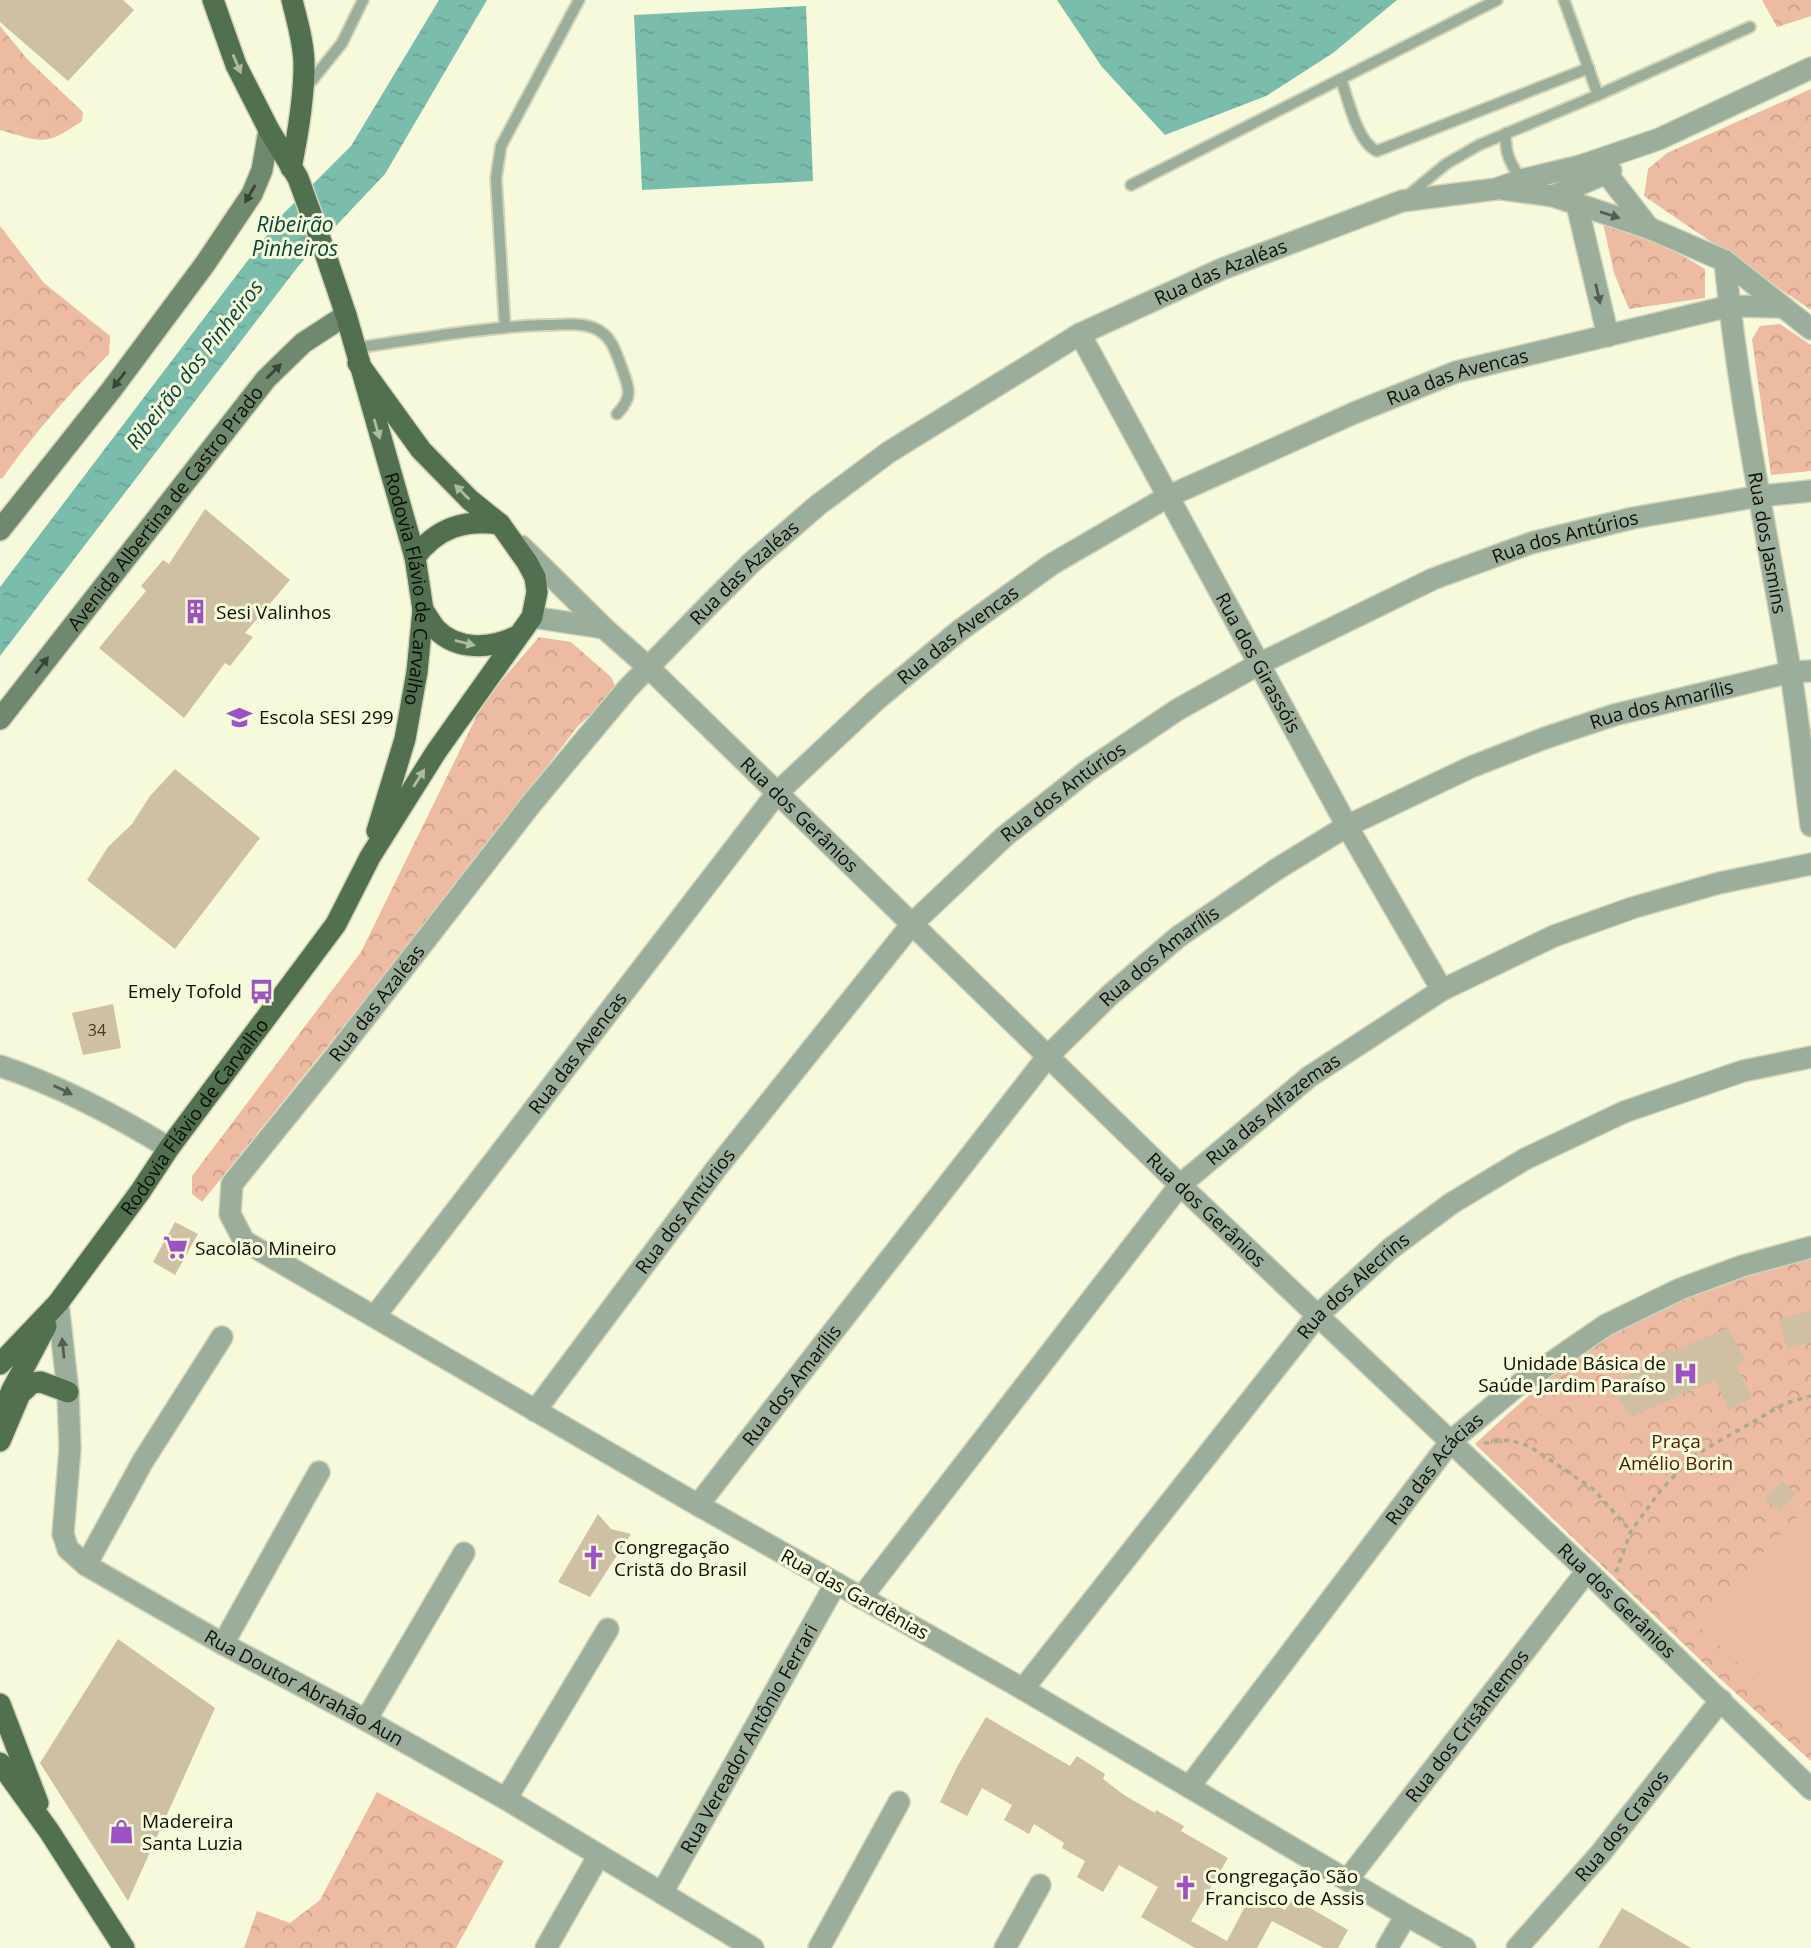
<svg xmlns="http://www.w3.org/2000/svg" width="1811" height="1948" font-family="'Open Sans',sans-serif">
<defs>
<pattern id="forest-crowns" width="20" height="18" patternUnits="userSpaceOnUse" patternTransform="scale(1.75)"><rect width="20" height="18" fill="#edbba1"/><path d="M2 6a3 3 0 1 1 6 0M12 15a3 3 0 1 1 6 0" fill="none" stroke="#caa089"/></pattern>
<pattern id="water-ripples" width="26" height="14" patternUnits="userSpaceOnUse" patternTransform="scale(1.75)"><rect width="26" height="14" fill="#7bbdad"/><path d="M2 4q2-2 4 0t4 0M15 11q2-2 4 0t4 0" fill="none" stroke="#69a193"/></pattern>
</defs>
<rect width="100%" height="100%" fill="#f7fada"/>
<!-- forest -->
<g fill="url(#forest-crowns)">
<polygon points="1762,0 1811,0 1811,16 1777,27"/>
<path d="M 0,26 L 28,60 L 83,112 L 82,121 C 44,147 43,142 0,130 Z"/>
<polygon points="1811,89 1811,310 1644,196 1648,169 1667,153"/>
<polygon points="1620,219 1705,269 1705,298 1629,309 1614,273 1603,223"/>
<path d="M 0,226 L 44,283 L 110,336 L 109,354 C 68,395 35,432 2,479 L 0,478 Z"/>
<polygon points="1780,324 1811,345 1811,471 1771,475 1752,339 1760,326"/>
<polygon points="539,637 571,642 611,677 617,690 578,726 429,920 202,1202 192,1194 192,1176 361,952 484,701"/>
<path d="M 1811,1249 L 1811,1761 L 1716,1675 L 1475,1444 C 1528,1395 1585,1343 1651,1312 C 1704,1287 1759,1275 1811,1249 Z"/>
<polygon points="377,1792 504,1861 456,1948 244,1948 257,1911 290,1923 320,1900"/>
</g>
<!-- pitch -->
<polygon fill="#edbba1" points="1811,1502 1811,1735 1696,1623"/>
<!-- water -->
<g fill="url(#water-ripples)">
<polygon points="439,0 487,0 385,174 300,264 0,656 0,587 283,214 351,146"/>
<polygon points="1057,0 1397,0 1333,53 1266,96 1165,135 1102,67"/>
<polygon points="806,6 813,181 642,190 634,15"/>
</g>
<!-- building -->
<g fill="#cfbfa3">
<polygon points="0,0 123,0 134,10 68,81 0,22"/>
<polygon points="205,509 290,580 245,633 253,637 230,666 225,663 184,718 99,648 146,591 141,586 163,560 169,564"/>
<polygon points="175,769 260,838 175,949 87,880 108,847 132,824 150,796"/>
<polygon points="113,1004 121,1048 83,1055 72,1013"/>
<polygon points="175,1222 198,1234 175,1275 153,1262"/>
<polygon points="1811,1311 1811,1343 1787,1349 1779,1319"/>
<polygon points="1728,1328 1746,1361 1736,1365 1752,1398 1728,1410 1716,1380 1630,1417 1611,1386 1642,1368 1644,1362 1669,1349 1671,1352"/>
<polygon points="1782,1481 1796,1494 1779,1512 1765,1499"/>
<polygon points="598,1514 611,1529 631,1534 590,1597 558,1582"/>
<polygon points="118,1639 215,1708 128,1901 40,1763"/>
<polygon points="986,1717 1070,1766 1077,1756 1105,1774 1103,1779 1124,1795 1155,1813 1156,1810 1184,1826 1181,1831 1228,1858 1191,1921 1227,1941 1252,1893 1285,1910 1293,1898 1348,1930 1338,1948 1324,1948 1272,1921 1257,1948 1195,1948 1141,1917 1158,1887 1119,1865 1103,1892 1077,1877 1085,1861 1062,1848 1064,1843 1034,1824 1029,1834 1004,1820 1012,1805 982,1788 967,1816 940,1802 957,1767"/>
<polygon points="1622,1908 1691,1948 1598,1948"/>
</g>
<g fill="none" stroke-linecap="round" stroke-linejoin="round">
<defs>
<g id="lane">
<path d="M 1341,79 C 1348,99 1357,142 1377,151 L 1589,68"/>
<polyline points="305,89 342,43 363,0"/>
<polyline points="1598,95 1750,27"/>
<path d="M 1506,133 C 1504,153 1511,164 1521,180"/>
<polyline points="1131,185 1497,0"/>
<polyline points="1406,197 1446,164 1479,145 1598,95 1564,0"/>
<polyline points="505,327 496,178 501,146 579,0"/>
<path d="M 355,348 C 419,339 482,327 546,325 C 562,325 579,322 594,328 C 611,335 615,350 621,366 C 629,388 634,396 617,414"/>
</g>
<g id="street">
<polyline points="1580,166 1659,139 1811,68"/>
<polyline points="1502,189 1553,196 1649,228 1725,261 1811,329"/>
<polyline points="1553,196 1611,171"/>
<polyline points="1577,205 1608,336"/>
<path id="s1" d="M 1725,261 C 1738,398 1767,533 1790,669 C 1799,721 1804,774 1811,826"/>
<path id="s2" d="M 1080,334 L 1347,826 L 1442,990"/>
<path id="s3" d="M 521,546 L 604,628 L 648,667 L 1180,1185 L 1587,1571 L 1811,1789"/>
<polyline points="532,617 604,628"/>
<path d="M 0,1066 C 60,1086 115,1115 169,1148"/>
<path id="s4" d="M 58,1303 L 68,1392 L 70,1449 L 63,1534 L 68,1549 L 86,1565 L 223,1644 L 366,1720 L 506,1799 L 753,1948"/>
<path id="s5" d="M 375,1316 L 777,793 L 875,701 L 959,631 L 1052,564 L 1169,496 L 1354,413 L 1456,372 L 1730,306 L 1781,307"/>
<path id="s6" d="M 535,1411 L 716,1169 L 912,924 L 1005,836 L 1087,771 L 1177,710 L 1261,663 L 1433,579 L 1531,543 L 1633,518 L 1760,496 L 1811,491"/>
<path id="s7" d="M 698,1505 L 1048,1056 L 1110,995 L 1178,937 L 1277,869 L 1347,826 L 1471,767 L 1545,738 L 1614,715 L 1791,672 L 1811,671"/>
<polyline points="86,1565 143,1461 222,1337"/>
<path id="s8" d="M 861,1598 L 1180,1185 L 1309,1077 L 1442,990 L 1554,936 L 1632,908 L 1719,883 L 1811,864"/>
<polyline points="223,1644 319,1472"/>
<path id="s9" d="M 1023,1689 L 1317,1316 L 1390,1249 L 1452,1203 L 1525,1159 L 1624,1112 L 1743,1071 L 1811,1057"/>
<polyline points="366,1720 464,1553"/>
<path id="s10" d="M 1189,1787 L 1451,1441 L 1517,1386 L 1606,1325 L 1680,1289 L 1742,1266 L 1811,1247"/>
<polyline points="506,1799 608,1629"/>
<path id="s11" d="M 1348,1879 L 1587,1571"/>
<path id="s12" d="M 662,1893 L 836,1583"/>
<polyline points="546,1948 599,1855"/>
<polyline points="819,1948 899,1802"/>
<polyline points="1005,1948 1040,1885"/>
<polyline points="1387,1948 1406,1915"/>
<path id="s13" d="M 1465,1948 L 1406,1915 L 1023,1689 L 698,1505 L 244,1241 L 230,1214 L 232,1184 L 333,1059 L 532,803 L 628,688 L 706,608 L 751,563 L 818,505 L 889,452 L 1080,334 L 1222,269 L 1402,201 L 1496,189 L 1521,180 L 1580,166 L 1607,174 L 1649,228"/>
<path id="s14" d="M 1517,1948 L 1600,1854 L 1721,1700"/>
</g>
<g id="secondary">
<polyline points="0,530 112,389 205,264 252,194 262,170 269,130"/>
<path id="s15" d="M 0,719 L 266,379 L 303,343 L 346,315"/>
</g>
<g id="primary">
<path id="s16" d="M 213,0 L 236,65 L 269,130 L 298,178 L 322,244 L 346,315 L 415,557 L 423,610 L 417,672 L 405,739 L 377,831"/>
<path d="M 291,168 C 298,134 304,100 304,65 C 304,43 297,21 292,0"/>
<path d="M 415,557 C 437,528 464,519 500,524"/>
<path d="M 423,610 C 427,616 431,623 436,629 C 457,651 492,649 517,636"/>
<path id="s17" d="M 0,1364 L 58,1303 L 140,1192 L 169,1148 L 336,924 L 370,857 L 436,752 L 532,617 L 537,592 L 535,577 L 527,562 L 500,524 L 470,500 L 421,450 L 358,363"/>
<polyline points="0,1417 12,1390 46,1326"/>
<polyline points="0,1441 20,1394 32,1383 41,1382 68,1392"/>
<polyline points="0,1704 38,1803"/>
<polyline points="0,1763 49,1831 124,1948"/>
</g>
</defs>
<!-- lane casing -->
<use href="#lane" stroke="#d2d4b8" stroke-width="14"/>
<!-- street casing -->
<use href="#street" stroke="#d2d4b8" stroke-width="24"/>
<!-- secondary casing -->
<use href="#secondary" stroke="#d2d4b8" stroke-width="24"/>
<!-- primary casing -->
<use href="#primary" stroke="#d2d4b8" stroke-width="24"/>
<!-- path -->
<g stroke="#a9ab92" stroke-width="3.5" stroke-dasharray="5 5" stroke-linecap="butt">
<polyline points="1484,1443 1509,1440 1529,1446 1592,1488 1631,1531"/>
<polyline points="1616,1572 1631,1531 1661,1490 1693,1456 1786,1403 1811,1396"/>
</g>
<!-- lane -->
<use href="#lane" stroke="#9bad9b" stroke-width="10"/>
<!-- street -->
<use href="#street" stroke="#9bad9b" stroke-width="21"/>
<!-- secondary -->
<use href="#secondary" stroke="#6f896f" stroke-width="21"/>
<!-- primary -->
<use href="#primary" stroke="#507050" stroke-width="21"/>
</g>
<!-- one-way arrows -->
<defs><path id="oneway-solid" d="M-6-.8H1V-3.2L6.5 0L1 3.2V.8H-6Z" transform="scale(1.75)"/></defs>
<g fill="#acbc9c">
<use href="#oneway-solid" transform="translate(237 64) rotate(67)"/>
<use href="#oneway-solid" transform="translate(377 429) rotate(74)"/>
<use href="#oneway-solid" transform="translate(462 492) rotate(-135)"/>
<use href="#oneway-solid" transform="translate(465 643) rotate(14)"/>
<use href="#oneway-solid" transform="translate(419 778) rotate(-58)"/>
</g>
<g fill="#3a4635">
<use href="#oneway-solid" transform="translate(250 194) rotate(120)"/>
<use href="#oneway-solid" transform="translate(274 371) rotate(-45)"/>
<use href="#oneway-solid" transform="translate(119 380) rotate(127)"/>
<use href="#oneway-solid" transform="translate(42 665) rotate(-52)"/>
</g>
<g fill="#545e50">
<use href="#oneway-solid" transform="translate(1610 215) rotate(18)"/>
<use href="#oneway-solid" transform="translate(1598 294) rotate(77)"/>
<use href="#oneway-solid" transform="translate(63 1090) rotate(26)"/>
<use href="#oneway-solid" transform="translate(63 1348) rotate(-96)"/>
</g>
<!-- icons -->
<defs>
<symbol id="building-bare" viewBox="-9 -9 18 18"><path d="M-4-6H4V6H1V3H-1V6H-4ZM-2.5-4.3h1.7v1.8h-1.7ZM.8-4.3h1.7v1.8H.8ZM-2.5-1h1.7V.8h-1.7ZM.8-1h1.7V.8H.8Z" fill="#9d52c4" stroke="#f7fada" stroke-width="2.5" paint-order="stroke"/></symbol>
<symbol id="school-bare" viewBox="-9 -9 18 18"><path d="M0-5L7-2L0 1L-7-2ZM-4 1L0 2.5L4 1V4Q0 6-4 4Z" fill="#9d52c4" stroke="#f7fada" stroke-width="2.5" paint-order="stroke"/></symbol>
<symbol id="bus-bare" viewBox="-9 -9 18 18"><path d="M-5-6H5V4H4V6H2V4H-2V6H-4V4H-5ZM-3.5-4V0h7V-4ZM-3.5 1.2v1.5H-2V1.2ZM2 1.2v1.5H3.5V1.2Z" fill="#9d52c4" stroke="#f7fada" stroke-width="2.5" paint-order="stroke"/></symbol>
<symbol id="supermarket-bare" viewBox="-9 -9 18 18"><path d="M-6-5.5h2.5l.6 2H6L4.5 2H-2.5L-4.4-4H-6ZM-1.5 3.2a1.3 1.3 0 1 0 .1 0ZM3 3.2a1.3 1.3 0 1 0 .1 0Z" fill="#9d52c4" stroke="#f7fada" stroke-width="2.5" paint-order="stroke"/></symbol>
<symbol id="hospital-bare" viewBox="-9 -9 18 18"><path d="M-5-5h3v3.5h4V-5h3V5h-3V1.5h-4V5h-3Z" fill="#9d52c4" stroke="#f7fada" stroke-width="2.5" paint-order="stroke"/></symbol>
<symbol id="church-bare" viewBox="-9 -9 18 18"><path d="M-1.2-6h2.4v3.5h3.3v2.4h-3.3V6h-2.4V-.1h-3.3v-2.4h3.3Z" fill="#9d52c4" stroke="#f7fada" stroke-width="2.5" paint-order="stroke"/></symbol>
<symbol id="shop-bare" viewBox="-9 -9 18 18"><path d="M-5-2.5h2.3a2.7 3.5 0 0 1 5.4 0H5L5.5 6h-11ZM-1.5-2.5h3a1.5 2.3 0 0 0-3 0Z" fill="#9d52c4" stroke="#f7fada" stroke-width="2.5" paint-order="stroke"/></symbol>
</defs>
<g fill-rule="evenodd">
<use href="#building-bare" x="178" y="594" width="35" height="35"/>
<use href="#school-bare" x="222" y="700" width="35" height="35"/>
<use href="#bus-bare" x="244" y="974" width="35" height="35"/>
<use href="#supermarket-bare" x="158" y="1230" width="35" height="35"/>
<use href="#hospital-bare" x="1668" y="1356" width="35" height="35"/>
<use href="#church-bare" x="576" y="1540" width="35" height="35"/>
<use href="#shop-bare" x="104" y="1814" width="35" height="35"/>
<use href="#church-bare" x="1168" y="1870" width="35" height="35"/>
</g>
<g text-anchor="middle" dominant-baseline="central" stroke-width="6" stroke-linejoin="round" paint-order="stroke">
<!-- number labels -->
<g font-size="16" fill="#3e3b2c">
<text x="97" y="1030">34</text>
</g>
<!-- street labels -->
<g font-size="19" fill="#0e0f05" stroke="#f7fada">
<text stroke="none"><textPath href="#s13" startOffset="2837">Rua das Azaléas</textPath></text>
<text stroke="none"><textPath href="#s5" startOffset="1466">Rua das Avencas</textPath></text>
<text stroke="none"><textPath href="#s15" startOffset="268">Avenida Albertina de Castro Prado</textPath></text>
<text stroke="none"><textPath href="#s6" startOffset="1384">Rua dos Antúrios</textPath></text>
<text stroke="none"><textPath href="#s1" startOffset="285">Rua dos Jasmins</textPath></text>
<text stroke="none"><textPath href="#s13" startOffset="2270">Rua das Azaléas</textPath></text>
<text stroke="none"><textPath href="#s16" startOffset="626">Rodovia Flávio de Carvalho</textPath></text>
<text stroke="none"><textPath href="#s5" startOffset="900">Rua das Avencas</textPath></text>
<text stroke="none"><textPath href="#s2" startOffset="374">Rua dos Girassóis</textPath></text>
<text stroke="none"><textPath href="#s7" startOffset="1286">Rua dos Amarílis</textPath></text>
<text stroke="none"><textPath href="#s6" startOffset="817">Rua dos Antúrios</textPath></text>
<text stroke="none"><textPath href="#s3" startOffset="387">Rua dos Gerânios</textPath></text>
<text stroke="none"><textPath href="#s7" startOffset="719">Rua dos Amarílis</textPath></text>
<text stroke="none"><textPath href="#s13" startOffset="1703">Rua das Azaléas</textPath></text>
<text stroke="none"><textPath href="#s5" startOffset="332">Rua das Avencas</textPath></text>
<text stroke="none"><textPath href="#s8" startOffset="642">Rua das Alfazemas</textPath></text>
<text stroke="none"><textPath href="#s17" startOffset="315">Rodovia Flávio de Carvalho</textPath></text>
<text stroke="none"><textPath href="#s3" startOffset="954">Rua dos Gerânios</textPath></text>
<text stroke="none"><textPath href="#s6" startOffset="250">Rua dos Antúrios</textPath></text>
<text stroke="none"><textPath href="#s9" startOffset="522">Rua dos Alecrins</textPath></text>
<text stroke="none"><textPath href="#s7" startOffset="152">Rua dos Amarílis</textPath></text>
<text stroke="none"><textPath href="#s10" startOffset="402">Rua das Acácias</textPath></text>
<text transform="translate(855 1594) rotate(29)">Rua das Gardênias</text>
<text stroke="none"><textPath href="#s3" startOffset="1521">Rua dos Gerânios</textPath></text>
<text stroke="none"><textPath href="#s4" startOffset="522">Rua Doutor Abrahão Aun</textPath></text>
<text stroke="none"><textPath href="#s11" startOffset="194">Rua dos Crisântemos</textPath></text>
<text stroke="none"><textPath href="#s12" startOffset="177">Rua Vereador Antônio Ferrari</textPath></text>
<text stroke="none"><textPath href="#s14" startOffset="161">Rua dos Cravos</textPath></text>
</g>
<!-- poi labels -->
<g font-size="19" fill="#0e0f05" stroke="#f7fada" text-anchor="start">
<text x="216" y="612">Sesi Valinhos</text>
<text x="259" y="717">Escola SESI 299</text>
<text x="242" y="991" text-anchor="end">Emely Tofold</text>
<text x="195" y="1248">Sacolão Mineiro</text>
<text x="1666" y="1363" text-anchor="end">Unidade Básica de<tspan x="1666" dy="22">Saúde Jardim Paraíso</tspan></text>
<text x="614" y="1547">Congregação<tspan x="614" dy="22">Cristã do Brasil</tspan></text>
<text x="142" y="1821">Madereira<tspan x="142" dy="22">Santa Luzia</tspan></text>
<text x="1205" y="1876">Congregação São<tspan x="1205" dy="22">Francisco de Assis</tspan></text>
</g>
<!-- park labels -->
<g font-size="19" fill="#4f2001" stroke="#f7fada">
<text x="1676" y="1441">Praça<tspan x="1676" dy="22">Amélio Borin</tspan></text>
</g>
<!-- water labels -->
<g font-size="21" font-style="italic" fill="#064439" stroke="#f7fada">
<text x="295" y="224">Ribeirão<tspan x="295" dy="24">Pinheiros</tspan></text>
<text transform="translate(194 364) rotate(-52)">Ribeirão dos Pinheiros</text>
</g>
</g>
</svg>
